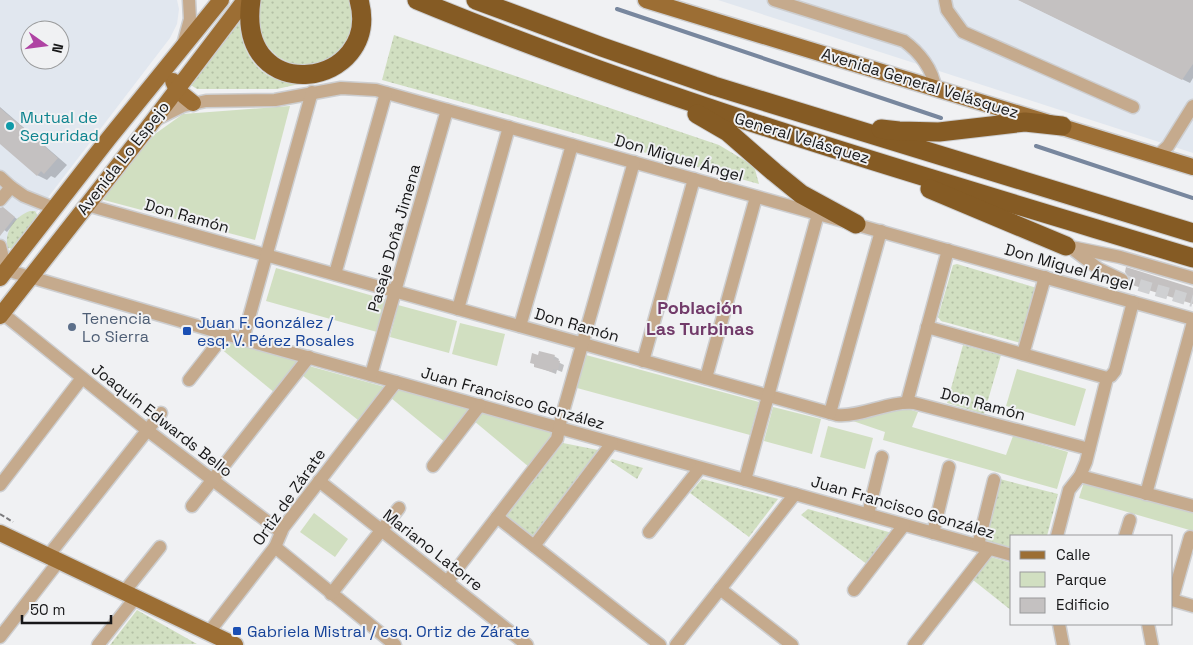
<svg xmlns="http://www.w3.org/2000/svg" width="1193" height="645" font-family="'Space Grotesk',sans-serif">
<defs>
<pattern id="grass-dots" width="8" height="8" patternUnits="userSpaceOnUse" patternTransform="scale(1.25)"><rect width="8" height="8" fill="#d1dfc1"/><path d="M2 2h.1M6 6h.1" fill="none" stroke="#b3bfa5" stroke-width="1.8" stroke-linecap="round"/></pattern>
</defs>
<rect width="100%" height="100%" fill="#f0f1f3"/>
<!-- built -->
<g fill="#e1e7ef" fill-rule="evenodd">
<path d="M 0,0 L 177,0 L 179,9 L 177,24 L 170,38 L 0,260 ZM 30,30 L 60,30 L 60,60 L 30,60 Z"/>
<polygon points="718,0 1193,0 1193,153 908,61"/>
</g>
<!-- grass -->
<g fill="url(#grass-dots)">
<polygon points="260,0 352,0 356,22 350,42 325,63 311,66 294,65 278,57 264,43 259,23"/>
<path d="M 240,12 C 238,37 247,65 271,77 C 279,81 290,81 299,84 L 277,89 L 197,89 L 186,82 Z"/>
<polygon points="394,35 719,145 754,166 759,184 382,80"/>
<path d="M 30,211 L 35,211 L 38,216 L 14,249 L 8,248 C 3,233 15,216 30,211 Z"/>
<polygon points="957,264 1037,288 1021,343 941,321 938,317 953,265"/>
<polygon points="963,345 1001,355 984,414 947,403"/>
<polygon points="563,443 598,450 533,537 505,516"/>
<polygon points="612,459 643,468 637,479 610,461"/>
<polygon points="702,479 778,499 749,537 690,493"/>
<polygon points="1000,479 1058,494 1047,536 1012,536 1012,549 984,542"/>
<polygon points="808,509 892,533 868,565 801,515"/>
<polygon points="991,557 1012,563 1012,611 973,580"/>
<polygon points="137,610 197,644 110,645"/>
</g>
<!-- green -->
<g fill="#d1dfc1">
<polygon points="290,106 255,240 100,199 155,134 183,114"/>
<polygon points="276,268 387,300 377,332 266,301"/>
<polygon points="398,305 457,321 449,353 390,337"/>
<polygon points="460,323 505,334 497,366 452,354"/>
<polygon points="227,339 302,360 275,393 220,348"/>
<polygon points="586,355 759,402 750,435 577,388"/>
<polygon points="309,366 385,387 358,420 302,375"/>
<polygon points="1017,369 1086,389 1075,426 1006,406"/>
<polygon points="398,389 473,410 446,443 391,398"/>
<polygon points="773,407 821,419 812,454 764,441"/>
<polygon points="901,407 918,412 912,427 1006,455 1013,436 1068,452 1057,489 883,440 885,432 850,420"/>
<polygon points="481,413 556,433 529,467 474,421"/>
<polygon points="828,426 873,438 865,469 820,457"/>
<polygon points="1084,482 1193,512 1193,531 1079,498"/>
<polygon points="314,513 348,539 335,557 300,532"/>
</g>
<!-- shadow -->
<g fill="#0003">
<polygon points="1019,0 1193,0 1193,78 1190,83"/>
<polygon points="0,107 67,165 55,178 51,176 47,180 37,175 0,142"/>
<polygon points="0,209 6,211 17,219 7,232 0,227"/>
<polygon points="554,356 559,359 558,362 564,365 562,372 557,370 556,374 535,366"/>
</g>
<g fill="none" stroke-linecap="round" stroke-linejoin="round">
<!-- stream -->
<g stroke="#78879e" stroke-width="4">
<polyline points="617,9 941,118"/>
<polyline points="1036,146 1193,198"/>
</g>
</g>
<!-- building -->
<g fill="#c4c1c1">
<polygon points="1018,0 1193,0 1193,64 1182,80"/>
<polygon points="0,108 58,158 44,174 41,171 37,176 0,144"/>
<polygon points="3,207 15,217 0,236 0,208"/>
<polygon points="1126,267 1193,288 1193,304 1129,284 1130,279 1125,272"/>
<polygon points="539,351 555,355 553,359 560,361 558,370 553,369 552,372 534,367 534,364 530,363 532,353 538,355"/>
</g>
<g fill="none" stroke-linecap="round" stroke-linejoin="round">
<!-- minor-tunnel -->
<polyline stroke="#cfd0d2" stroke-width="12" stroke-dasharray="12 6" stroke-linecap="butt" points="1122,280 1193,301"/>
<defs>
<g id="minor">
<path d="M 774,0 L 904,41 C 919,52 933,69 935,88"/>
<polyline points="945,0 947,10 963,32 1133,107"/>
<polyline points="184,41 190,19 189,0"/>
<polyline points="155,120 183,106 206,101 275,100 341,88 376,90 1193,319"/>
<polyline points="1157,156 1168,146 1193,106"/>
<polyline points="0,177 11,187"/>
<polyline points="0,200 11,187 24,196 54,208"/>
<path d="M 87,205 L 837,415 C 863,417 887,401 914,403 L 1089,449"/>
<polyline points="0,246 6,270 225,334 1012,555"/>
<polyline points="1066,246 1120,257 1193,278"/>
<polyline points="1075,251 1099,269 1122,280"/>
<polyline points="335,274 386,93"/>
<polyline points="458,309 509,127"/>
<polyline points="2,313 147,430 281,532"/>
<polyline points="520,326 572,145"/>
<polyline points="927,327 1107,378"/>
<polyline points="243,339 312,92"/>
<polyline points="1023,354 1045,277"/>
<polyline points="643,361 694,179"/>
<polyline points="371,375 447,110"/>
<polyline points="706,378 756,197"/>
<polyline points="189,380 225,334"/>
<polyline points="907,402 948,250"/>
<polyline points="830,413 881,231"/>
<polyline points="433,466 480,405"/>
<polyline points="1080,476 1193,506"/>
<polyline points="745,480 818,214"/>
<polyline points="319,481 527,645"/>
<polyline points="0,485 82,378"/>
<polyline points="1146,494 1193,322"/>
<polyline points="192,506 309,357"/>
<polyline points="868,514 882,457"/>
<polyline points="497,517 660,645"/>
<polyline points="649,532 700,468"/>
<polyline points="933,533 949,467"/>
<polyline points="1057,536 1069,490 1080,476 1086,462 1107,378 1111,376 1115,371 1133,302"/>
<polyline points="1125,536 1130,520"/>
<polyline points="978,545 994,480"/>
<polyline points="534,546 612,443"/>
<polyline points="275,547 395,645"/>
<polyline points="48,556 161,413"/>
<polyline points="447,582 557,439 561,419 634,162"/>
<polyline points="720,589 792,645"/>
<polyline points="854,590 904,525"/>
<polyline points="124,592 160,547"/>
<polyline points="331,594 399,508"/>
<polyline points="1172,600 1190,537"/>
<polyline points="1172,600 1193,606"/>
<polyline points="1059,624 1063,645"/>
<polyline points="1148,624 1152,645"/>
<polyline points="209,632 275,547 283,528 396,382"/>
<polyline points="0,637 59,561"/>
<polyline points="98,645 136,597"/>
<polyline points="676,645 795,494"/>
<polyline points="914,645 989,549"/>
</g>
<g id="major">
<polyline points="646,0 1193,167"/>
<polyline points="173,81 177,90 193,103"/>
<polyline points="0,278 109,138 221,0"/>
<polyline points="0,316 153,121 245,0"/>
<polyline points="0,533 235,645"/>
</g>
<g id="highway">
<path d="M 251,0 C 235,110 383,88 359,0"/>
<path d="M 417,0 C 669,104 932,179 1193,258"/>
<polyline points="476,0 602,47 714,86 1193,233"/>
<polyline points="697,114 728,132 774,172 801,194 856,224"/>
<polyline points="881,129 899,131 939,132 1025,122 1062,126"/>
<polyline points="930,189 1066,246"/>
</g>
</defs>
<!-- minor casing -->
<use href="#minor" stroke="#cdced0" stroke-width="15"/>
<!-- major casing -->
<use href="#major" stroke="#cdced0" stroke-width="19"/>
<!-- highway casing -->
<use href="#highway" stroke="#cdced0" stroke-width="21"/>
<!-- path -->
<polyline stroke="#7c7c7e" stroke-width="2" stroke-dasharray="5 2.5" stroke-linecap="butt" points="0,514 13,522"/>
<!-- minor -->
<use href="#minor" stroke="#c5aa8d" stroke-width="12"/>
<!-- major -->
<use href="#major" stroke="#9c6e34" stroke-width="16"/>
<!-- highway -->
<use href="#highway" stroke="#855b24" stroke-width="19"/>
</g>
<!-- markers -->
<circle fill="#0f9aa8" stroke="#f0f1f3" stroke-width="2" cx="10" cy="126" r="5"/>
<circle fill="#5c6f8a" stroke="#f0f1f3" stroke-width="2" cx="72" cy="327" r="5"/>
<g fill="#1a4fb4" stroke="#f0f1f3" stroke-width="2">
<rect x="182" y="326" width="10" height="10" rx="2.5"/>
<rect x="232" y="626" width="10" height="10" rx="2.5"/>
</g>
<g text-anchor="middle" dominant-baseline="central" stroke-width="4" stroke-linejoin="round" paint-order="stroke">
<!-- street labels -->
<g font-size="16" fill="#171718" stroke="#f0f1f3">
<text transform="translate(920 83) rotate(17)">Avenida General Velásquez</text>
<text transform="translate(802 138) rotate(17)">General Velásquez</text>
<text transform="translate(123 158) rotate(-52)">Avenida Lo Espejo</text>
<text transform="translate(679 158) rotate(16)">Don Miguel Ángel</text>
<text transform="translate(187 216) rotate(16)">Don Ramón</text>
<text transform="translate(394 238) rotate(-74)">Pasaje Doña Jimena</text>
<text transform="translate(1069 267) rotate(16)">Don Miguel Ángel</text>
<text transform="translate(577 325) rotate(16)">Don Ramón</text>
<text transform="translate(513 398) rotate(16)">Juan Francisco González</text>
<text transform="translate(983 404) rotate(15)">Don Ramón</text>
<text transform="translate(162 420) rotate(38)">Joaquín Edwards Bello</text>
<text transform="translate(289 497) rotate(-55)">Ortiz de Zárate</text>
<text transform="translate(903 507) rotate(16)">Juan Francisco González</text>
<text transform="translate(433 550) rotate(38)">Mariano Latorre</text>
</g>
<!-- culture labels -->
<g font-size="16" fill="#0d838f" stroke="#f0f1f3" text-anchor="start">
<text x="20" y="117">Mutual de<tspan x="20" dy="18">Seguridad</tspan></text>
</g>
<!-- service labels -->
<g font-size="16" fill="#4e5e75" stroke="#f0f1f3" text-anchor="start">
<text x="82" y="318">Tenencia<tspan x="82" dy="18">Lo Sierra</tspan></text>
</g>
<!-- transit labels -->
<g font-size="16" fill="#164399" stroke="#f0f1f3" text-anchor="start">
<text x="197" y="322">Juan F. González /<tspan x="197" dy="18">esq. V. Pérez Rosales</tspan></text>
<text x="247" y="631">Gabriela Mistral / esq. Ortiz de Zárate</text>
</g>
<!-- neighbourhood labels -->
<g font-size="18" font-weight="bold" fill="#723b6a" stroke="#f0f1f3">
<text x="700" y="307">Población<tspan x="700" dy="21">Las Turbinas</tspan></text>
</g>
</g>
<!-- legend -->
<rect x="1010" y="535" width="162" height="90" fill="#f0f1f3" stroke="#999a9b"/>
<rect x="1020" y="551" width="25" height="8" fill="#9c6e34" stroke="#999a9b"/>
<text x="1056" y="560" font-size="15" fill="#171718">Calle</text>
<rect x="1020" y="572" width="25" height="15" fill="#d1dfc1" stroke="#999a9b"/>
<text x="1056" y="585" font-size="15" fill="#171718">Parque</text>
<rect x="1020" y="598" width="25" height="15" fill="#c4c1c1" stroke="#999a9b"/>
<text x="1056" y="610" font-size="15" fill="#171718">Edificio</text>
<!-- north arrow -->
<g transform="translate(45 45) rotate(104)"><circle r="24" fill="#f0f1f3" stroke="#999a9b"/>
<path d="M0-4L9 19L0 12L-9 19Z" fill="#af43a3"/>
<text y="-8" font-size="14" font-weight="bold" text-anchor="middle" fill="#171718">N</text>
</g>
<!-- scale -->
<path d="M22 615v8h89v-8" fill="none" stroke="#171718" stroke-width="2.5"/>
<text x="30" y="615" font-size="15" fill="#171718" stroke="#f0f1f3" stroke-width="4" paint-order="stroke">50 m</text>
</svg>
